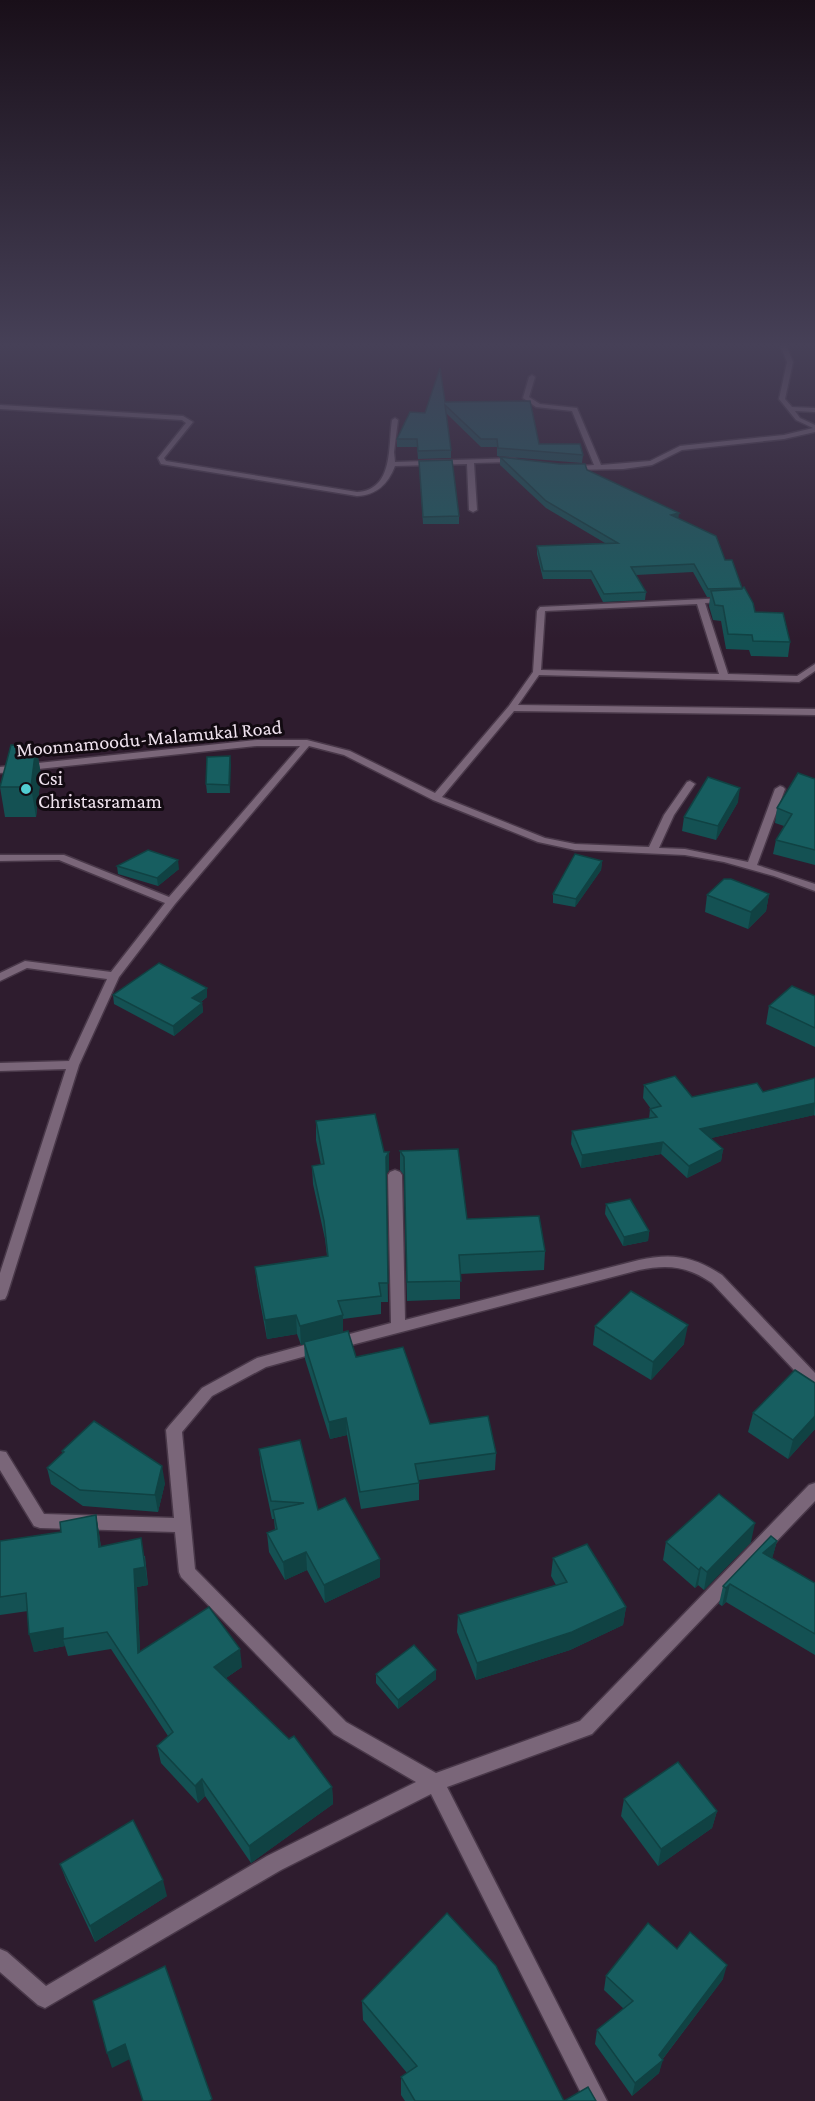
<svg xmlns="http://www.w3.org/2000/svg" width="815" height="2101" font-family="'Crimson Pro',serif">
<rect width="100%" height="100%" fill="#2e1c2e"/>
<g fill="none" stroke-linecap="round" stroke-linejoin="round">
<defs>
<g id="minor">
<polygon points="780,345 786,345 793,362 785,399 792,407 815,408 815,412 795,411 800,418 815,425 815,432 784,439 682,450 652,465 623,469 570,470 568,469 568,467 594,465 572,411 536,407 523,398 529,377 532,375 535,377 529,397 540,404 577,408 601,465 650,461 680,446 784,435 813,428 796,420 779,399 787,362"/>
<path d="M 0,405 L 183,416 L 193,422 L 164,458 L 166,461 L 357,492 C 394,490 388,446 392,420 L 395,418 L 398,420 L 394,452 L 395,462 L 514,458 L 517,460 L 514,462 L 474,463 L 477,510 L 473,512 L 469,510 L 467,464 L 395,466 C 388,484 377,495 357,496 L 161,464 L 158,458 L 186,423 L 182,420 L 0,409 Z"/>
<path d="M 726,598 L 726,602 L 723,602 L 705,603 L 728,674 L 797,676 L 815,664 L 815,671 L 799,682 L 539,675 L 518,705 L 815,709 L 815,715 L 514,711 L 442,797 L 545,838 L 575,844 L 649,847 L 664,815 L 687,782 L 690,781 L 695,784 L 674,815 L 659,848 L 685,849 L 748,862 L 775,789 L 780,786 L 783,787 L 785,789 L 757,865 L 815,884 L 815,891 L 774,876 L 724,862 L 685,855 L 575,850 L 538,842 L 433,800 L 344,755 L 309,746 L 175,904 L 119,977 L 79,1065 L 7,1295 L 5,1299 L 0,1300 L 0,1273 L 66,1069 L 0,1071 L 0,1063 L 69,1061 L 107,979 L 27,968 L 0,981 L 0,973 L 25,961 L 111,972 L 165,903 L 59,860 L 0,861 L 0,855 L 64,855 L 169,897 L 300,746 L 257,746 L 0,773 L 0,767 L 257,740 L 307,740 L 350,751 L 435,793 L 509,706 L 533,672 L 537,611 L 540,607 ZM 697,604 L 719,674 L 541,670 L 545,611 Z"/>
<path d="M 395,1170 L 400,1172 L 402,1175 L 405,1320 L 639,1260 C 672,1253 693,1256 722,1275 L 815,1373 L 815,1389 L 810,1387 L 712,1283 C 687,1266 668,1264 639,1270 L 336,1349 L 331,1347 L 329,1343 L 331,1339 L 391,1323 L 388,1175 L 390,1172 Z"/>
<polygon points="319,1341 324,1343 326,1347 324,1351 266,1367 212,1396 182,1432 195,1569 346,1722 436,1773 580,1721 809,1485 815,1483 815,1501 592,1734 447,1787 607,2101 585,2101 431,1794 281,1870 45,2008 38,2005 0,1972 0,1949 7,1952 46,1986 267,1856 416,1782 334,1734 181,1577 179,1572 175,1532 40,1528 34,1526 0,1470 0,1451 6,1452 44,1514 174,1518 166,1430 169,1426 202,1388 257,1358"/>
</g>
</defs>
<!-- minor casing -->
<use href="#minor" stroke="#493849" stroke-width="3"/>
<!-- minor -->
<use href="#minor" fill="#7a6679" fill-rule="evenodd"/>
</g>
<!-- wall -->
<g fill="#145153">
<polygon points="445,402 539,444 583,455 582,463 497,456 497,447 481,447 446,413 451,450 451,458 418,459 417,447 397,447 397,439 425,413"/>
<polygon points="500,457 587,470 678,518 725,560 742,588 741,590 755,612 790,642 788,657 751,656 749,650 726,649 721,621 713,620 709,606 710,597 707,597 693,572 636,575 646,592 645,600 603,602 591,579 543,579 537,554 537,546 605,543 546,508 500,465"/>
<polygon points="419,461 459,516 459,524 423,524"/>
<polygon points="36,746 41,775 36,817 5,817 0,787"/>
<polygon points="230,756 230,793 207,793 206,784"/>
<polygon points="815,779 815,865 773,854 776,840 784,826 775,823 777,808"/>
<polygon points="738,802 716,840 682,831 684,817"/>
<polygon points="602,861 601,870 575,907 553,903 553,894"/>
<polygon points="117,866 179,869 158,886 118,874"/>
<polygon points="769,894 766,911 748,929 705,912 707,895"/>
<polygon points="113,995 207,997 201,1002 202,1003 203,1012 174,1036 114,1004"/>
<polygon points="815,996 815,1047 766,1024 769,1006"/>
<polygon points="815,1078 815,1116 814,1115 711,1138 723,1149 721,1161 687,1178 661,1154 581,1168 571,1144 572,1131 649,1119 650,1109 651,1109 643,1098 644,1085 692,1097 763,1092"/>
<polygon points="316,1121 384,1152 389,1152 389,1170 386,1175 388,1302 381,1302 381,1314 343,1319 343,1332 356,1357 430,1424 496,1453 495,1470 419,1480 419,1500 361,1509 347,1435 330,1439 305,1359 304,1344 301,1345 297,1334 267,1339 257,1285 255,1267 327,1256 325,1239 313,1184 312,1166 321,1165 316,1140"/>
<polygon points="400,1151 467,1219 545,1251 544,1270 460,1274 460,1299 407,1301 404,1175 400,1170"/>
<polygon points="606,1204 649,1231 648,1241 623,1246 605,1214"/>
<polygon points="595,1326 684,1344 651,1380 593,1345"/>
<polygon points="815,1383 815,1429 788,1459 748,1432 753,1413"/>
<polygon points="259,1449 318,1510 380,1559 380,1577 325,1603 307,1570 285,1580 269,1552 267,1533 275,1530 274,1519 272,1519 261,1467"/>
<polygon points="62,1451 165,1483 158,1512 83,1506 51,1484 47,1468 63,1454"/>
<polygon points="96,1515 99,1533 101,1547 145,1556 148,1585 137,1587 140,1651 242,1667 226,1678 332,1787 333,1804 251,1863 205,1796 198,1803 161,1763 157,1746 168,1736 111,1649 68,1656 65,1646 34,1652 28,1611 0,1615 0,1541 61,1532"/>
<polygon points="777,1541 772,1558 815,1583 815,1655 726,1602 722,1606 719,1604 723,1586"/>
<polygon points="666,1542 751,1542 704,1590 698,1585 695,1588 663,1560"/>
<polygon points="553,1558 626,1607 623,1625 570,1650 476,1680 457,1632 458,1615 556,1585 551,1576"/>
<polygon points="376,1674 436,1679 398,1709 376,1683"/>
<polygon points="624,1799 717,1811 712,1828 658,1866 621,1816"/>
<polygon points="60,1864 167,1896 95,1942 66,1880"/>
<polygon points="606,1976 723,1979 662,2060 659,2073 632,2096 595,2044 597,2030 624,2009 604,1990"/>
<polygon points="362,2001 564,2101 596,2101 405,2101 401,2095 401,2077 407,2073 363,2020"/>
</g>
<!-- shaded-wall -->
<g fill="#104243">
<polygon points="679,513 678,520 671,515"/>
<polygon points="36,746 41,775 36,817 31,787"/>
<polygon points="230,756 231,765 230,793 229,785"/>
<polygon points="740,788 738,802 716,840 718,826"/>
<polygon points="178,860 179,869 158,886 157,878"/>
<polygon points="602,861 601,870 575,907 576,899"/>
<polygon points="769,894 766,911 748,929 751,912"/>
<polygon points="207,988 207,997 193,1007 192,998"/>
<polygon points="202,1003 203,1012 174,1036 173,1026"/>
<polygon points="815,1103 814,1115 698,1141 700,1129"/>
<polygon points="663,1142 661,1154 581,1168 582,1155"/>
<polygon points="723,1149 721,1161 687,1178 689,1166"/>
<polygon points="389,1152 389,1170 386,1175 386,1157"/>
<polygon points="649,1231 648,1241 623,1246 624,1237"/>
<polygon points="296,1315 297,1334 267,1339 265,1320"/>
<polygon points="343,1315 343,1334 301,1345 300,1326"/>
<polygon points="688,1325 684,1344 651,1380 653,1362"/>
<polygon points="815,1416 815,1429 788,1459 793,1440"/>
<polygon points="346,1418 347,1435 330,1439 329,1422"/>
<polygon points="162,1466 165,1483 158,1512 155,1495"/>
<polygon points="96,1515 99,1533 103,1565 99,1547"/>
<polygon points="755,1523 751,1542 704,1590 707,1572"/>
<polygon points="141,1538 148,1585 137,1587 141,1670 138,1653 134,1569"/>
<polygon points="777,1541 772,1559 763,1553"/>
<polygon points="306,1552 307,1570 285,1580 283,1562"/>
<polygon points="380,1559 380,1577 325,1603 324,1585"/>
<polygon points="701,1567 698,1585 695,1588 699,1570"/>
<polygon points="730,1584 726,1602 722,1606 726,1588"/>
<polygon points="626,1607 623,1625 570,1650 476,1680 477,1663"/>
<polygon points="63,1628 63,1639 65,1646 34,1652 29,1634"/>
<polygon points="240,1649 242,1667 217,1684 214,1667"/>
<polygon points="436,1670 436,1679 398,1709 398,1700"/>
<polygon points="202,1779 205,1796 198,1803 195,1786"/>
<polygon points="332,1787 333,1804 251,1863 249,1846"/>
<polygon points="717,1811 712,1828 658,1866 661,1849"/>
<polygon points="163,1880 167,1896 95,1942 90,1926"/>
<polygon points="727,1965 723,1979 661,2061 663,2060 659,2073 632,2096 635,2083 659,2055"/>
<polygon points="125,2044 130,2059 112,2068 107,2053"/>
</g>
<!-- building -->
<g fill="#175e60" stroke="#104243" stroke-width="1.5">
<polygon points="440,368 445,402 530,401 539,444 580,444 583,455 498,448 497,439 481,439 445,405 451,450 418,451 417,439 397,439 410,412 425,413"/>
<polygon points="500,457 560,464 585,464 587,470 679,513 671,515 716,536 725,560 732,560 742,588 708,589 694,564 631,567 646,592 604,594 591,571 543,571 537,546 618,543 546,501"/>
<polygon points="452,460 459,516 423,517 419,461"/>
<polygon points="744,587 753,603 755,612 783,613 790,642 753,641 752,635 728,634 723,606 715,605 711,591 742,589"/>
<polygon points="11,745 36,746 31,787 0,787"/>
<polygon points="230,756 229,785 206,784 207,757"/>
<polygon points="798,773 815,779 815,850 776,840 792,814 777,808"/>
<polygon points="708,777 740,788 718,826 684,817"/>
<polygon points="148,850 178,860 157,878 117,866"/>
<polygon points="575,854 602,861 576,899 553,894"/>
<polygon points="724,879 731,879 769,894 751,912 707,895"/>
<polygon points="159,963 207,988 192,998 202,1003 173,1026 113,995"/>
<polygon points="792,986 815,996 815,1028 769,1006"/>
<polygon points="675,1076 692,1097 757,1083 763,1092 815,1078 815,1103 700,1129 723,1149 689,1166 663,1142 582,1155 572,1131 657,1117 650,1109 661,1106 644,1085"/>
<polygon points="375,1114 384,1152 389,1152 386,1157 388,1283 379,1283 381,1296 338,1301 343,1315 300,1326 296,1315 265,1320 255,1267 328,1256 324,1221 312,1166 324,1164 316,1121"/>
<polygon points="458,1149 467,1219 539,1216 545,1251 459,1255 461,1281 407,1282 404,1157 400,1151"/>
<polygon points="630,1199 649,1231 624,1237 606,1204"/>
<polygon points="631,1291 688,1325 653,1362 595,1326"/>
<polygon points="348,1331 356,1357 403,1347 430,1424 488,1416 496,1453 415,1464 419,1483 360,1492 346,1418 329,1422 304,1342"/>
<polygon points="795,1370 815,1383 815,1416 793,1440 753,1413"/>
<polygon points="94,1421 162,1466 155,1495 80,1490 47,1468 64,1452 62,1451"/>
<polygon points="300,1440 318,1510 345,1498 380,1559 324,1585 306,1552 283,1562 267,1533 277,1529 273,1510 304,1503 271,1501 259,1449"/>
<polygon points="719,1494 755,1523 707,1572 701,1567 699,1570 666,1542"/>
<polygon points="96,1515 99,1547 141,1538 145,1567 134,1569 138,1653 209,1607 240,1649 214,1667 289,1739 294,1736 332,1787 249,1846 202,1779 195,1786 157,1746 173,1732 107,1632 63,1639 63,1628 29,1634 26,1593 0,1597 0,1541 61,1532 60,1522"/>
<polygon points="771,1536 777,1541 763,1553 815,1583 815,1634 730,1584 726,1588 723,1586"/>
<polygon points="587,1544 626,1607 572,1632 477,1663 458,1615 567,1582 553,1558"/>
<polygon points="414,1645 436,1670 398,1700 376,1674"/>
<polygon points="678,1762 717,1811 661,1849 624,1799"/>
<polygon points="133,1820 163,1880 90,1926 60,1864"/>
<polygon points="447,1913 496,1966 564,2101 588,2087 596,2101 415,2101 401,2077 417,2066 362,2001"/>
<polygon points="648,1923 677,1949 690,1932 727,1965 659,2055 663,2060 635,2083 597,2030 633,2001 606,1976"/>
<polygon points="165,1966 212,2099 209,2101 143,2101 125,2044 107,2053 93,2001"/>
</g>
<!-- sky -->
<linearGradient id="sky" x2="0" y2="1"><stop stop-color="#190f19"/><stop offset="0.54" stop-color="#464057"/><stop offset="1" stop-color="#464057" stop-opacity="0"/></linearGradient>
<rect width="815" height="639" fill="url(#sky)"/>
<!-- markers -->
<circle fill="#51ccd1" stroke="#120a11" stroke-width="2" cx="26" cy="789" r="6"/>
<g text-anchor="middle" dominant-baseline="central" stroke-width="6" stroke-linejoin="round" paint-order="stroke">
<!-- street labels -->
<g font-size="20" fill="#f0e3ef" stroke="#120a11">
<text transform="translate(149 738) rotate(-5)">Moonnamoodu-Malamukal Road</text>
</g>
<!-- poi labels -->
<g font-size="20" fill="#f0e3ef" stroke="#120a11" text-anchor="start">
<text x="38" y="778">Csi<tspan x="38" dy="23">Christasramam</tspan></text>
</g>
</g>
</svg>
